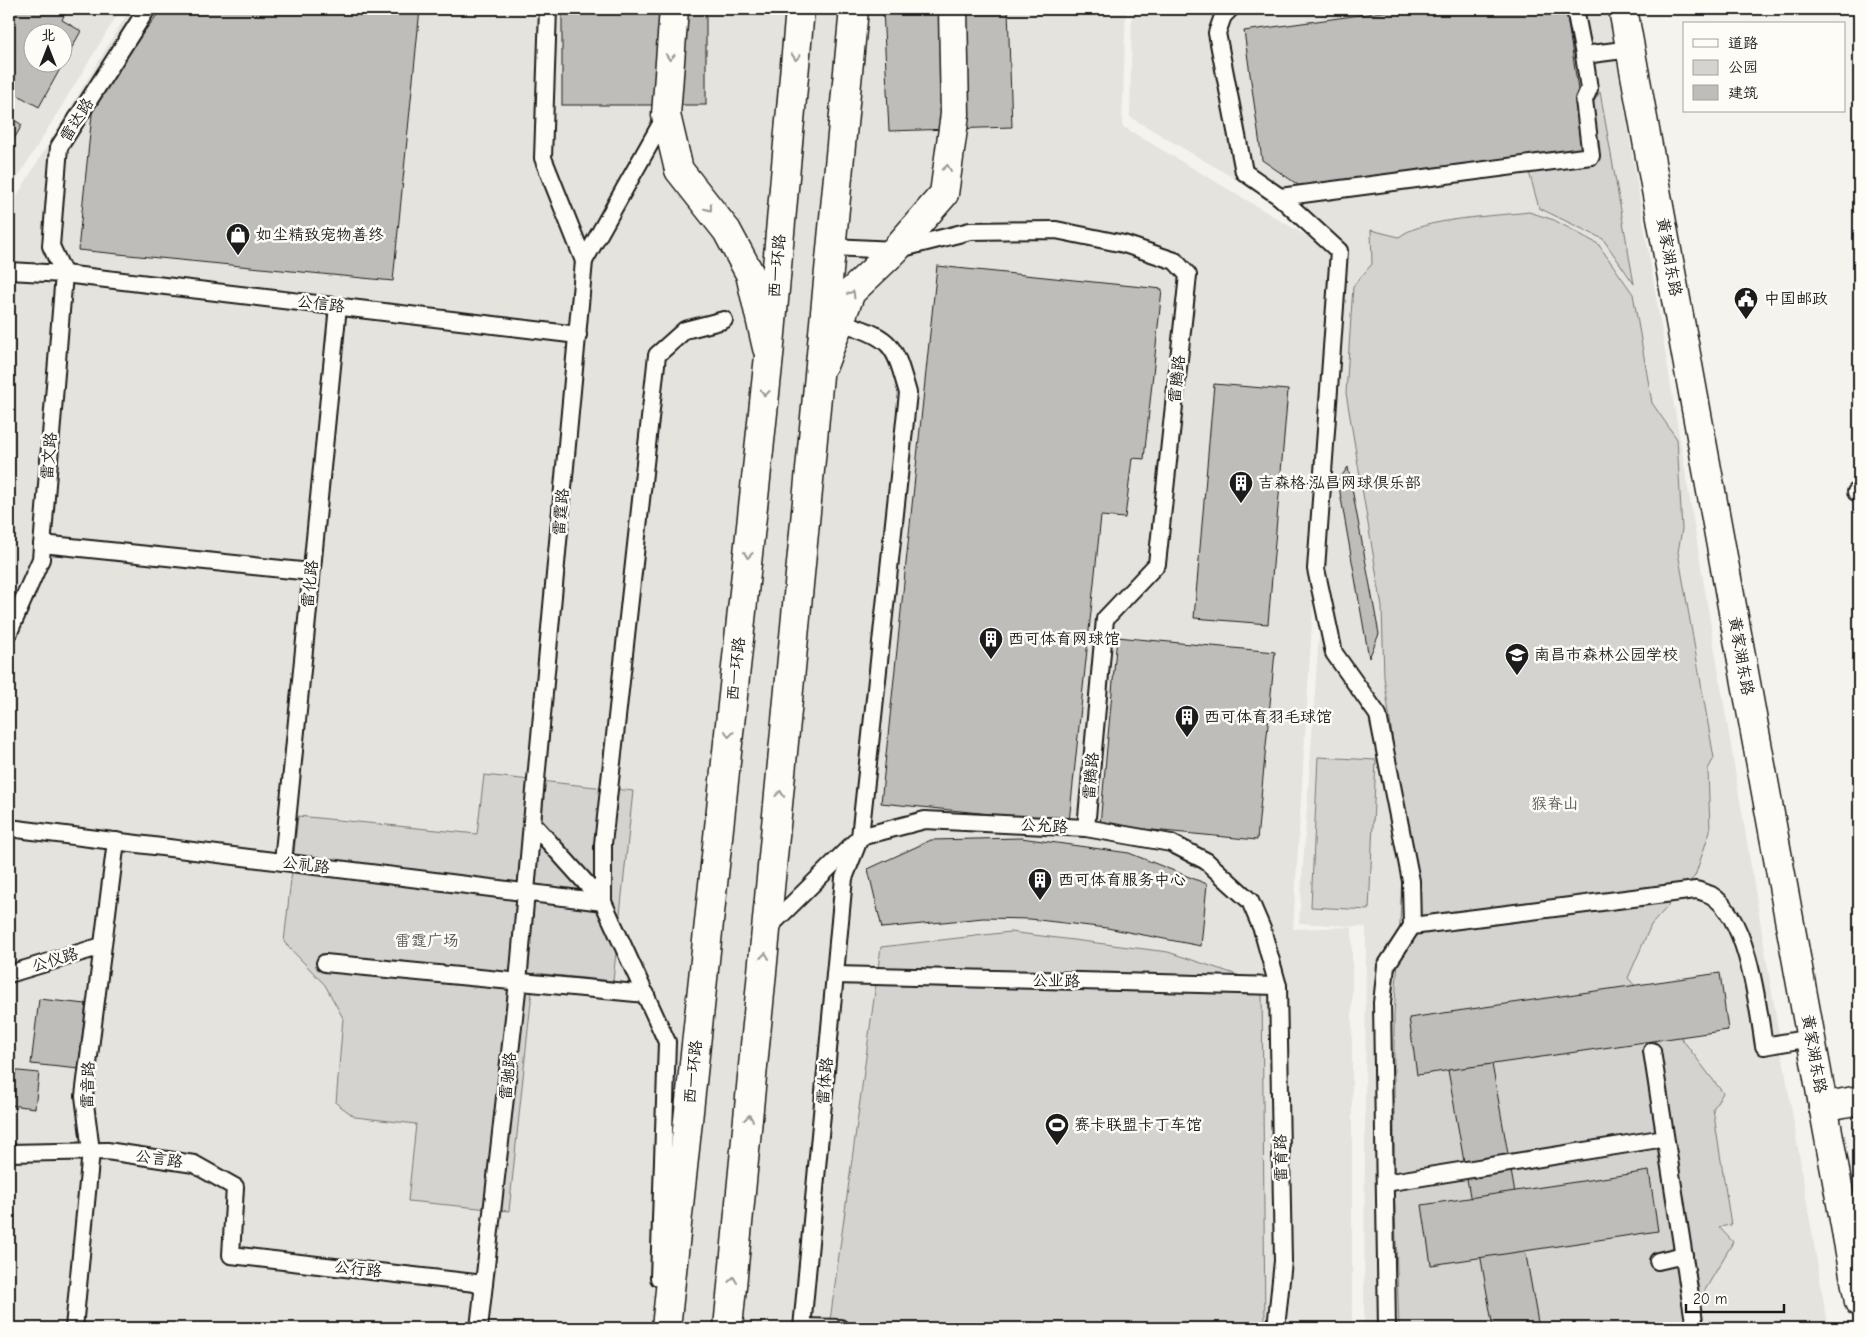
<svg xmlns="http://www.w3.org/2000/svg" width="1868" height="1337" font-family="'Comic Neue','LXGW WenKai TC',sans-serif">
<rect width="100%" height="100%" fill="#f4f3ee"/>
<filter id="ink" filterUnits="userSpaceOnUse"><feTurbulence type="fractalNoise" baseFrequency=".02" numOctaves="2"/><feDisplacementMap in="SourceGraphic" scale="10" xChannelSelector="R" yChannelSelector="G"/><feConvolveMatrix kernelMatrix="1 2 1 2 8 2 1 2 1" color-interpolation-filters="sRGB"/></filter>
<g filter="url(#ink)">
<!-- built -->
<g fill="#e4e3de" fill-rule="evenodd">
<path d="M 9,9 L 121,9 L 9,192 ZM 32,32 L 62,32 L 62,62 L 32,62 Z"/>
<polygon points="130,9 1126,9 1122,126 1335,253 1293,929 1352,927 1352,1328 9,1328 9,209"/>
<polygon points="1132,9 1608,9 1828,1328 1364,1328 1366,927 1299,923 1346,244 1130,117"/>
</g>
<!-- green -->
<g fill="#d4d3cf" stroke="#787876">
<polygon points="1600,92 1634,284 1603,239 1539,208 1529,172 1597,162 1590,107"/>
<path d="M 1529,212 L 1554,220 L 1598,244 L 1633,294 L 1652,403 L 1677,439 L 1682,529 L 1678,552 L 1714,758 L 1708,769 L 1710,831 L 1695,876 L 1651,925 L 1628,978 L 1679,1035 L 1723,1093 L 1713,1109 L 1731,1225 L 1719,1227 L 1733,1242 L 1683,1328 L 1399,1328 L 1394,1183 L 1394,1014 L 1399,948 L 1404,823 L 1384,677 L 1382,607 L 1346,393 L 1353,286 L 1372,264 L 1371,230 L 1399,237 C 1422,218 1497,216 1529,212 Z"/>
<polygon points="1318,757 1376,760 1369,910 1311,907"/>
<polygon points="484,775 633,791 613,981 534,973 509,1211 408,1201 416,1124 355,1117 336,1103 343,1018 325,985 284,942 298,816 477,834"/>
<polygon points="1010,932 1168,952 1262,983 1265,1328 829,1328 881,947"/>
</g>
<!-- building -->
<g fill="#bebdba" stroke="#1c1c1c" fill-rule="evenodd">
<path d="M 9,9 L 67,9 L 62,20 L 81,31 L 39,107 L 14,93 L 9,104 ZM 32,32 L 62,32 L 62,62 L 32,62 Z"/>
<polygon points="162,9 420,9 393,281 78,250 94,95"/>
<rect x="562" y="9" width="144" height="96"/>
<polygon points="883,9 1008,9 1012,127 889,131"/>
<polygon points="1404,9 1566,9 1587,151 1307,191 1262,160 1244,31"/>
<polygon points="9,116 22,125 9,148"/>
<polygon points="937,266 1162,289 1144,459 1132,458 1125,518 1101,516 1069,822 881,803"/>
<polygon points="1214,384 1288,390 1268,624 1194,618"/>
<polygon points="1348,467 1379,634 1369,658 1338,481"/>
<polygon points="1117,637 1275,652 1257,840 1100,825"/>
<polygon points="1021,838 1129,853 1207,884 1201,946 1107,928 1030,919 983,918 882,928 868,869 931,840"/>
<polygon points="1720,973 1728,1030 1417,1075 1409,1018"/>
<polygon points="39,999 86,1004 79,1069 31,1064"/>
<polygon points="1492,1064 1539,1328 1493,1328 1448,1070"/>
<polygon points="9,1070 39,1073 35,1108 9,1105"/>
<polygon points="1649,1171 1658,1231 1431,1265 1422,1205"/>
</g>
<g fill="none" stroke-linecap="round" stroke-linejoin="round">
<defs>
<g id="lane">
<polyline points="548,9 543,158 584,261"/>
<polyline points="1230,9 1223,16 1217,33 1244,172 1280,197 1339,251 1316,569 1334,653 1378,715 1411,881 1412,926 1386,966 1382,1003 1387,1328"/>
<polyline points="1575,9 1584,55 1631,49"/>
<polyline points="1280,197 1591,156 1584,100 1589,89 1584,55"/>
<polyline points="832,247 895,250 970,231 1056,230 1124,244 1175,261 1188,275 1157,564 1105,619 1086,828"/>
<polyline points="9,271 64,274 578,335"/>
<polyline points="1856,492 1859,491"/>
<polyline points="42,544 311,572"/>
<polyline points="9,632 41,559 64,274 51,246 59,147 147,9"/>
<polyline points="9,828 603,902"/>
<polyline points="283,862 338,306"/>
<polyline points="603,902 532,823 584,261 666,115"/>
<path d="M 1412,926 L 1696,890 C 1701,891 1706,893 1711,895 C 1748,917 1758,1007 1764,1046 L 1811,1038"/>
<polyline points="767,929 860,837 925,820 1086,828 1171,843 1206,861 1250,901 1262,929 1278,986 1283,1261 1276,1328"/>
<polyline points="325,963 646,994"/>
<polyline points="9,974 102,946"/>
<polyline points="835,975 1278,986"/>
<polyline points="1652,1051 1695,1328"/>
<polyline points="9,1153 107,1151 194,1164 235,1187 231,1255 484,1284"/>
<polyline points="1385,1183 1665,1138"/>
<polyline points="1658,1261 1684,1255"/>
<polyline points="659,1278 667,1042 603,902 603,844 657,355 685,330 724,320"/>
<polyline points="802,1327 840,1328"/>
<polyline points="74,1328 91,1151 84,1096 116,841"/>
<polyline points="479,1328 518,982 532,823"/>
<path d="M 802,1328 L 844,878 L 860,837 L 908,393 C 895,349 895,339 849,325"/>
</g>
<g id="street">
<polyline points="674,9 666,115 679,170 727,231 750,274 767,348"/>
<polyline points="824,363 851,292 895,250 944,194 955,114 953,9"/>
<polyline points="1823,1107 1859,1100"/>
</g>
<polyline id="secondary" points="1623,9 1859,1302"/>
<g id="highway">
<polyline points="666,1328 769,356 800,9"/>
<polyline points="728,1328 854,9"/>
</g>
</defs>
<!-- lane casing -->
<use href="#lane" stroke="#1c1c1c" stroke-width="20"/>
<!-- street casing -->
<use href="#street" stroke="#1c1c1c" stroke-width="31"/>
<!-- secondary casing -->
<use href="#secondary" stroke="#1c1c1c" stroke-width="31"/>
<!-- highway casing -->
<use href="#highway" stroke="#1c1c1c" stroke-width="31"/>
<!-- lane -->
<use href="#lane" stroke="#fdfcf7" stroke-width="16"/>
<!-- street -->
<use href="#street" stroke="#fdfcf7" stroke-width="28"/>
<!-- secondary -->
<use href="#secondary" stroke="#fdfcf7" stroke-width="28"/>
<!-- highway -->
<use href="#highway" stroke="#fdfcf7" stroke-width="28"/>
</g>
<!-- one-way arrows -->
<defs><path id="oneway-chevron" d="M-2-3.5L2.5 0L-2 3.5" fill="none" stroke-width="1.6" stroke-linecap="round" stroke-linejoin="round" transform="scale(1.25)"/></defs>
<g stroke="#989794">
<use href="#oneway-chevron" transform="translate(670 57) rotate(94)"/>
<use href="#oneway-chevron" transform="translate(796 57) rotate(95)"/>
<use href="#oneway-chevron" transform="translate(947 168) rotate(-82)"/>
<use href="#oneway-chevron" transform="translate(709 208) rotate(52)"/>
<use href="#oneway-chevron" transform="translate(852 294) rotate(-59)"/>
<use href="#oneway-chevron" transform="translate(765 393) rotate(96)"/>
<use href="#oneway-chevron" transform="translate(748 555) rotate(96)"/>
<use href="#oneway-chevron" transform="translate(729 734) rotate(96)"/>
<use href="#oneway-chevron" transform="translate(780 794) rotate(-85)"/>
<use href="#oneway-chevron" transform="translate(765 956) rotate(-84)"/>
<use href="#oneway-chevron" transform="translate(749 1118) rotate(-84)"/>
<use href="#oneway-chevron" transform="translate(733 1280) rotate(-84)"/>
</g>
</g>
<!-- icons -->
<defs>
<symbol id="shop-pin" viewBox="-11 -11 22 30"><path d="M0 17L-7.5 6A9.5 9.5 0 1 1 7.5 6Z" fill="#1c1c1c" stroke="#fdfcf7"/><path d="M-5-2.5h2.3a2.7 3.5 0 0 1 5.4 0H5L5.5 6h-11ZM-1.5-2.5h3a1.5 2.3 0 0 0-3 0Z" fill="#fff"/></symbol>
<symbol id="civic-pin" viewBox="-11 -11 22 30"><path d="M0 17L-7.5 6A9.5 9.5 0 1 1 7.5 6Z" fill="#1c1c1c" stroke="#fdfcf7"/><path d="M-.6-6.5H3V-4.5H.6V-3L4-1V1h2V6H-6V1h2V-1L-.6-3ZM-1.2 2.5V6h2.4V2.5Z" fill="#fff"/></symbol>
<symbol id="building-pin" viewBox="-11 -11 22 30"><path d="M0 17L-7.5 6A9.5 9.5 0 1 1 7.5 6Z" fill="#1c1c1c" stroke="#fdfcf7"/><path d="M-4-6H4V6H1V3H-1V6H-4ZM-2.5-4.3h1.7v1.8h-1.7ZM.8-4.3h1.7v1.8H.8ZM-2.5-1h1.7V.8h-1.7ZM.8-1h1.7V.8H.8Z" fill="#fff"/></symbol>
<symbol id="school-pin" viewBox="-11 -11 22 30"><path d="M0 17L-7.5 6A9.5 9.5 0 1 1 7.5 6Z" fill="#1c1c1c" stroke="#fdfcf7"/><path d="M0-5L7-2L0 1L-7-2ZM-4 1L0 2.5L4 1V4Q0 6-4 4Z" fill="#fff"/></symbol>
<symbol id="stadium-pin" viewBox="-11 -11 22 30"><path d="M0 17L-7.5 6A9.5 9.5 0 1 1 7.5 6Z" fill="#1c1c1c" stroke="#fdfcf7"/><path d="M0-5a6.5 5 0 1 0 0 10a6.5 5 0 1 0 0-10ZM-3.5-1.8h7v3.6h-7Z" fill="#fff"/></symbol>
</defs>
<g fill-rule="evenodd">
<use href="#shop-pin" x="224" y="221" width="28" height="38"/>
<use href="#civic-pin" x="1732" y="285" width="28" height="38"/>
<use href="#building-pin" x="1227" y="469" width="28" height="38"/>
<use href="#building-pin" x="977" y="625" width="28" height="38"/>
<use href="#school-pin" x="1503" y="641" width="28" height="38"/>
<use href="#building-pin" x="1173" y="703" width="28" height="38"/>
<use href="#building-pin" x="1026" y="866" width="28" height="38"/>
<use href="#stadium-pin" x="1043" y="1111" width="28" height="38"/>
</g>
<g text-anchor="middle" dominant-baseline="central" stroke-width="5" stroke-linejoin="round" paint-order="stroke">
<!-- street labels -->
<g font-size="16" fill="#1c1c1c" stroke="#fdfcf7">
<text transform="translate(77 120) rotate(-58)">雷达路</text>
<text transform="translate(1669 257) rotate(80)">黄家湖东路</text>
<text transform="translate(777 266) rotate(-85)">西一环路</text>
<text transform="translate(321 304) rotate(7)">公信路</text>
<text transform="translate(1177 379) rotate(-84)">雷腾路</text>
<text transform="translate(49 456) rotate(-85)">雷文路</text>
<text transform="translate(561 512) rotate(-85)">雷霆路</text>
<text transform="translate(310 584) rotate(-84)">雷化路</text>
<text transform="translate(1741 656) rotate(80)">黄家湖东路</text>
<text transform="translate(736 669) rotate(-84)">西一环路</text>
<text transform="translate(1091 776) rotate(-85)">雷腾路</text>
<text transform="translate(1044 826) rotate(3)">公允路</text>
<text transform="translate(306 865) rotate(7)">公礼路</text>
<text transform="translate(55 960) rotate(-17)">公仪路</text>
<text transform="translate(1056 981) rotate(1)">公业路</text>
<text transform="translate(1814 1054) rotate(80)">黄家湖东路</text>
<text transform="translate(693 1072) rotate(-84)">西一环路</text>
<text transform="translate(508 1076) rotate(-84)">雷驰路</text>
<text transform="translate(825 1081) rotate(-85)">雷体路</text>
<text transform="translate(88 1085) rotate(-88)">雷音路</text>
<text transform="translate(1281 1158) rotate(-91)">雷育路</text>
<text transform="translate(159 1159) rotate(8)">公言路</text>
<text transform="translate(358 1269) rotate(6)">公行路</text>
</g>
<!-- poi labels -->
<g font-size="16" fill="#1c1c1c" stroke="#fdfcf7" text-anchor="start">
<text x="256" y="235">如尘精致宠物善终</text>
<text x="1764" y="299">中国邮政</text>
<text x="1258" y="483">吉森格·泓昌网球俱乐部</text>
<text x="1008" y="639">西可体育网球馆</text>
<text x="1534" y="655">南昌市森林公园学校</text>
<text x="1204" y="717">西可体育羽毛球馆</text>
<text x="1058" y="880">西可体育服务中心</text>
<text x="1074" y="1125">赛卡联盟卡丁车馆</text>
</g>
<!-- park labels -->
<g font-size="16" fill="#5c5c5b" stroke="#fdfcf7">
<text x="1555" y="804">猴脊山</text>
<text x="427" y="941">雷霆广场</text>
</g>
</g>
<!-- margin -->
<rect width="1868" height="1337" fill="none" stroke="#fdfcf7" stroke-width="30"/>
<rect x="15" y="15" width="1838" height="1307" fill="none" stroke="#1c1c1c" stroke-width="2" filter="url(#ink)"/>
<!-- legend -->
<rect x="1683" y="22" width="162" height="90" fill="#fdfcf7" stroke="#a3a29f"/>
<rect x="1693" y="39" width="25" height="8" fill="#fdfcf7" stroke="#a3a29f"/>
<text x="1728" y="48" font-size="15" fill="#1c1c1c">道路</text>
<rect x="1693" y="60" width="25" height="15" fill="#d4d3cf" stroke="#a3a29f"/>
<text x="1728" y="72" font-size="15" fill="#1c1c1c">公园</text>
<rect x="1693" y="85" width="25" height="15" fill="#bebdba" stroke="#a3a29f"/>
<text x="1728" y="98" font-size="15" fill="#1c1c1c">建筑</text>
<!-- north arrow -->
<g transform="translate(48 48)"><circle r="24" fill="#fdfcf7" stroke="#a3a29f"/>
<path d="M0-4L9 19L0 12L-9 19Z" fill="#1c1c1c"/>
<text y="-8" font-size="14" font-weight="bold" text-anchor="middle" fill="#1c1c1c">北</text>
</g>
<!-- scale -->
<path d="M1686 1304v8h98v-8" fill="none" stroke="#1c1c1c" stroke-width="2.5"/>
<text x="1693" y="1304" font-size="15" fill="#1c1c1c" stroke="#fdfcf7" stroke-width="4" paint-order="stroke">20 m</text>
</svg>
